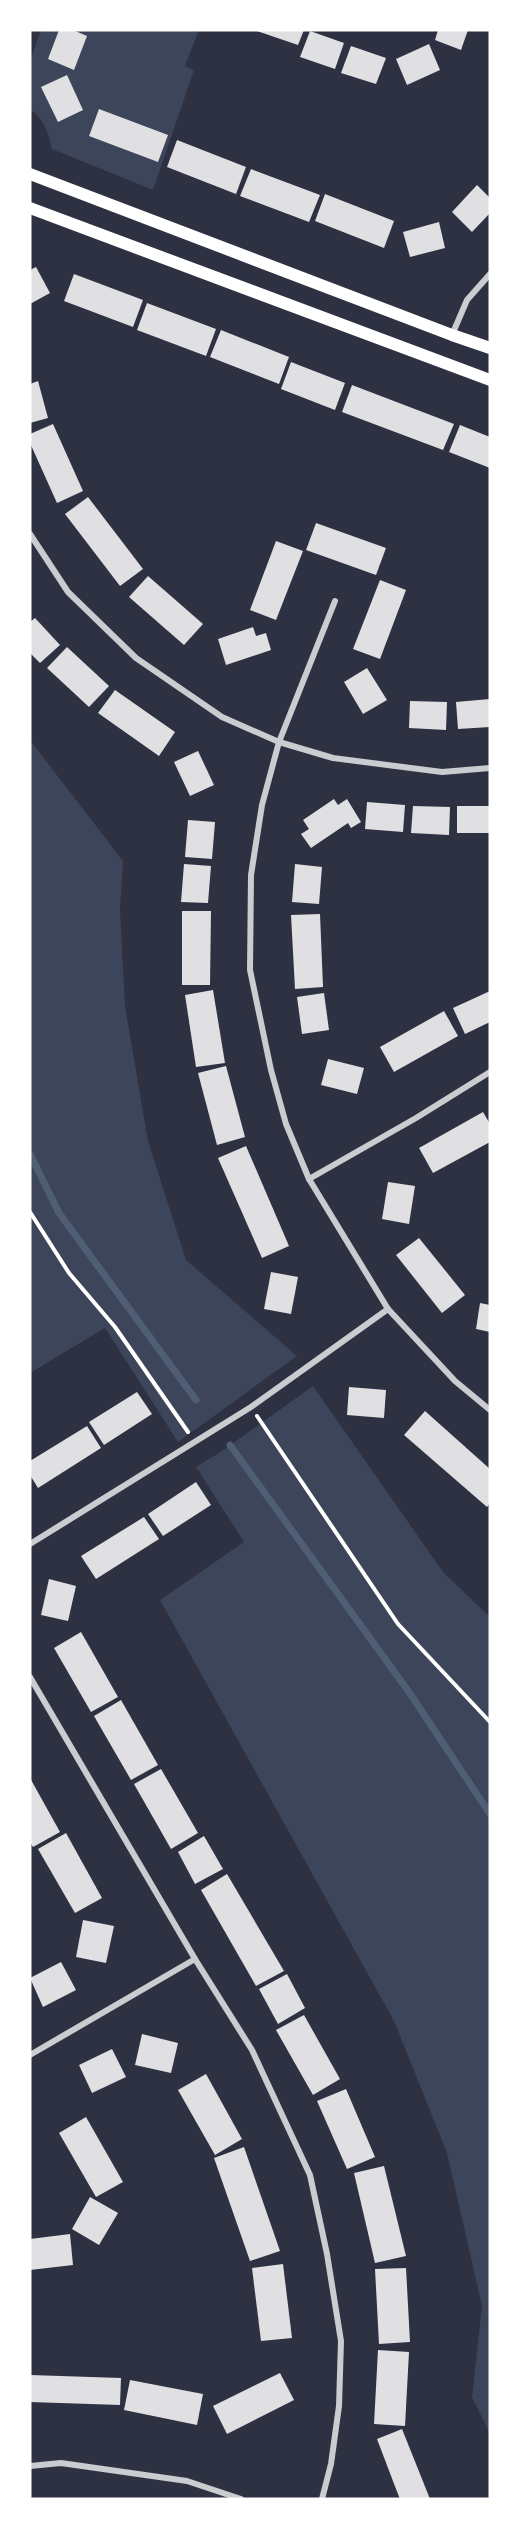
<svg xmlns="http://www.w3.org/2000/svg" width="520" height="2529" font-family="'PT Sans Narrow',sans-serif">
<rect width="100%" height="100%" fill="#2d3142"/>
<!-- green -->
<g fill="#3c4559">
<path d="M 41,30 L 199,30 L 185,66 L 194,70 L 153,190 L 52,149 C 49,135 43,116 30,110 L 30,61 Z"/>
<polygon points="30,740 123,861 120,909 125,1006 148,1141 186,1260 297,1356 178,1442 105,1328 30,1373"/>
<polygon points="313,1386 443,1572 490,1617 490,2434 472,2397 482,2306 447,2153 394,2021 160,1600 244,1542 196,1467 222,1451"/>
</g>
<g fill="none" stroke-linecap="round" stroke-linejoin="round">
<!-- stream -->
<g stroke="#4f5d75" stroke-width="7">
<polyline points="30,1154 59,1213 196,1400"/>
<polyline points="230,1445 409,1692 490,1814"/>
</g>
</g>
<!-- building -->
<g fill="#e0e0e3">
<polygon points="59,30 73,30 87,36 74,70 48,59"/>
<polygon points="254,30 304,30 298,45"/>
<polygon points="438,30 468,30 461,50 435,40"/>
<polygon points="310,31 344,43 335,69 300,57"/>
<polygon points="429,44 440,70 407,85 396,59"/>
<polygon points="351,46 386,58 376,84 341,73"/>
<polygon points="67,75 83,110 58,122 41,87"/>
<polygon points="99,109 168,135 158,162 89,136"/>
<polygon points="177,140 246,167 236,194 167,167"/>
<polygon points="251,169 320,195 309,222 240,196"/>
<polygon points="477,185 490,198 490,213 472,232 452,212"/>
<polygon points="325,194 394,221 384,248 315,221"/>
<polygon points="439,222 445,248 410,257 403,232"/>
<polygon points="36,267 50,293 30,304 30,270"/>
<polygon points="74,274 143,300 133,327 64,301"/>
<polygon points="147,303 216,329 206,356 137,330"/>
<polygon points="221,330 289,357 279,384 210,357"/>
<polygon points="291,362 345,383 335,410 281,389"/>
<polygon points="38,381 48,418 30,423 30,384"/>
<polygon points="352,385 454,424 443,450 342,412"/>
<polygon points="53,424 83,491 57,503 30,443 30,434"/>
<polygon points="460,425 490,437 490,468 449,452"/>
<polygon points="88,497 143,569 120,586 65,514"/>
<polygon points="316,523 386,548 376,575 306,550"/>
<polygon points="276,541 303,551 276,620 250,610"/>
<polygon points="148,576 203,624 184,645 129,597"/>
<polygon points="380,580 406,590 380,659 353,649"/>
<polygon points="35,618 60,645 40,663 30,653 30,622"/>
<polygon points="253,627 256,636 266,633 271,650 226,665 218,639"/>
<polygon points="67,647 109,686 89,707 47,668"/>
<polygon points="367,668 387,700 363,714 344,682"/>
<polygon points="115,690 175,732 159,756 98,713"/>
<polygon points="490,699 490,727 458,729 456,702"/>
<polygon points="410,701 447,702 446,730 409,728"/>
<polygon points="198,751 214,785 190,796 174,762"/>
<polygon points="334,799 338,805 347,799 361,822 351,828 348,823 311,848 301,834 309,829 303,820"/>
<polygon points="367,802 405,805 403,832 365,829"/>
<polygon points="413,806 450,807 449,835 411,833"/>
<rect x="457" y="806" width="33" height="27"/>
<polygon points="188,820 215,822 212,859 185,857"/>
<polygon points="184,864 211,866 208,903 181,902"/>
<polygon points="295,864 322,867 319,904 292,902"/>
<polygon points="182,911 211,911 210,985 182,985"/>
<polygon points="320,914 323,987 295,989 291,915"/>
<polygon points="213,990 225,1063 196,1067 185,995"/>
<polygon points="490,991 490,1022 465,1034 453,1008"/>
<polygon points="324,993 329,1030 302,1034 297,997"/>
<polygon points="444,1011 458,1036 394,1072 380,1047"/>
<polygon points="328,1059 364,1068 357,1094 321,1085"/>
<polygon points="226,1066 245,1137 217,1145 198,1073"/>
<polygon points="483,1112 490,1124 490,1142 433,1173 419,1148"/>
<polygon points="246,1146 289,1246 262,1258 218,1158"/>
<polygon points="388,1182 415,1186 409,1224 382,1219"/>
<polygon points="419,1238 465,1295 442,1313 396,1255"/>
<polygon points="271,1272 298,1277 291,1314 264,1309"/>
<polygon points="480,1303 490,1305 490,1332 476,1329"/>
<polygon points="349,1387 386,1390 384,1418 347,1415"/>
<polygon points="137,1392 152,1414 104,1445 89,1422"/>
<polygon points="425,1411 490,1469 490,1503 487,1507 404,1435"/>
<polygon points="87,1426 101,1448 38,1488 30,1475 30,1461"/>
<polygon points="196,1482 211,1505 163,1536 148,1514"/>
<polygon points="144,1517 159,1539 96,1579 81,1556"/>
<polygon points="49,1579 76,1586 68,1621 41,1615"/>
<polygon points="81,1632 118,1697 91,1712 54,1648"/>
<polygon points="121,1700 158,1765 131,1780 94,1716"/>
<polygon points="161,1769 198,1833 171,1849 134,1784"/>
<polygon points="30,1778 60,1832 33,1847 30,1842"/>
<polygon points="66,1833 102,1898 75,1913 38,1849"/>
<polygon points="204,1836 223,1869 195,1884 178,1852"/>
<polygon points="227,1874 284,1971 256,1986 201,1890"/>
<polygon points="83,1920 114,1926 106,1963 76,1957"/>
<polygon points="61,1962 76,1990 43,2007 30,1978"/>
<polygon points="287,1974 305,2008 278,2024 259,1989"/>
<polygon points="304,2015 340,2079 313,2095 276,2030"/>
<polygon points="142,2034 178,2043 171,2073 135,2065"/>
<polygon points="112,2049 126,2077 92,2093 79,2065"/>
<polygon points="206,2074 242,2139 215,2155 178,2090"/>
<polygon points="346,2089 375,2157 347,2169 317,2101"/>
<polygon points="86,2117 123,2182 96,2197 59,2133"/>
<polygon points="244,2147 280,2251 250,2261 214,2158"/>
<polygon points="384,2166 406,2256 375,2263 354,2173"/>
<polygon points="90,2197 118,2213 99,2245 72,2229"/>
<polygon points="70,2234 73,2265 30,2270 30,2239"/>
<polygon points="283,2264 292,2338 261,2341 252,2268"/>
<polygon points="406,2268 410,2342 379,2344 375,2269"/>
<polygon points="378,2350 409,2352 405,2426 374,2424"/>
<polygon points="280,2373 294,2400 227,2434 213,2406"/>
<polygon points="30,2375 121,2378 120,2405 30,2402"/>
<polygon points="130,2380 203,2394 197,2425 124,2410"/>
<polygon points="402,2429 430,2499 400,2499 396,2489 377,2439"/>
</g>
<g fill="none" stroke-linecap="round" stroke-linejoin="round">
<!-- path -->
<g stroke="#fff" stroke-width="4">
<polyline points="30,1212 69,1273 115,1327 188,1432"/>
<polyline points="257,1416 398,1624 490,1722"/>
</g>
<!-- minor -->
<g stroke="#caccd0" stroke-width="6">
<polyline points="452,335 467,300 490,274"/>
<polyline points="30,534 68,592 136,658 222,717 279,742 333,758 442,772 490,768"/>
<polyline points="335,601 279,742 262,805 251,875 250,970 271,1070 286,1124 309,1179 388,1309 455,1381 490,1410"/>
<polyline points="309,1179 416,1118 490,1072"/>
<polyline points="30,1544 251,1407 388,1309"/>
<polyline points="30,1677 195,1959 252,2050 310,2175 327,2254 341,2341 339,2406 331,2464 322,2499"/>
<polyline points="30,2055 195,1959"/>
<polyline points="30,2466 61,2463 187,2481 241,2499"/>
</g>
<!-- secondary -->
<g stroke="#fff" stroke-width="12">
<polyline points="30,174 452,335 490,348"/>
<polyline points="30,208 490,380"/>
</g>
</g>
<!-- border -->
<rect width="520" height="2529" fill="none" stroke="#ffffff" stroke-width="63"/>
</svg>
